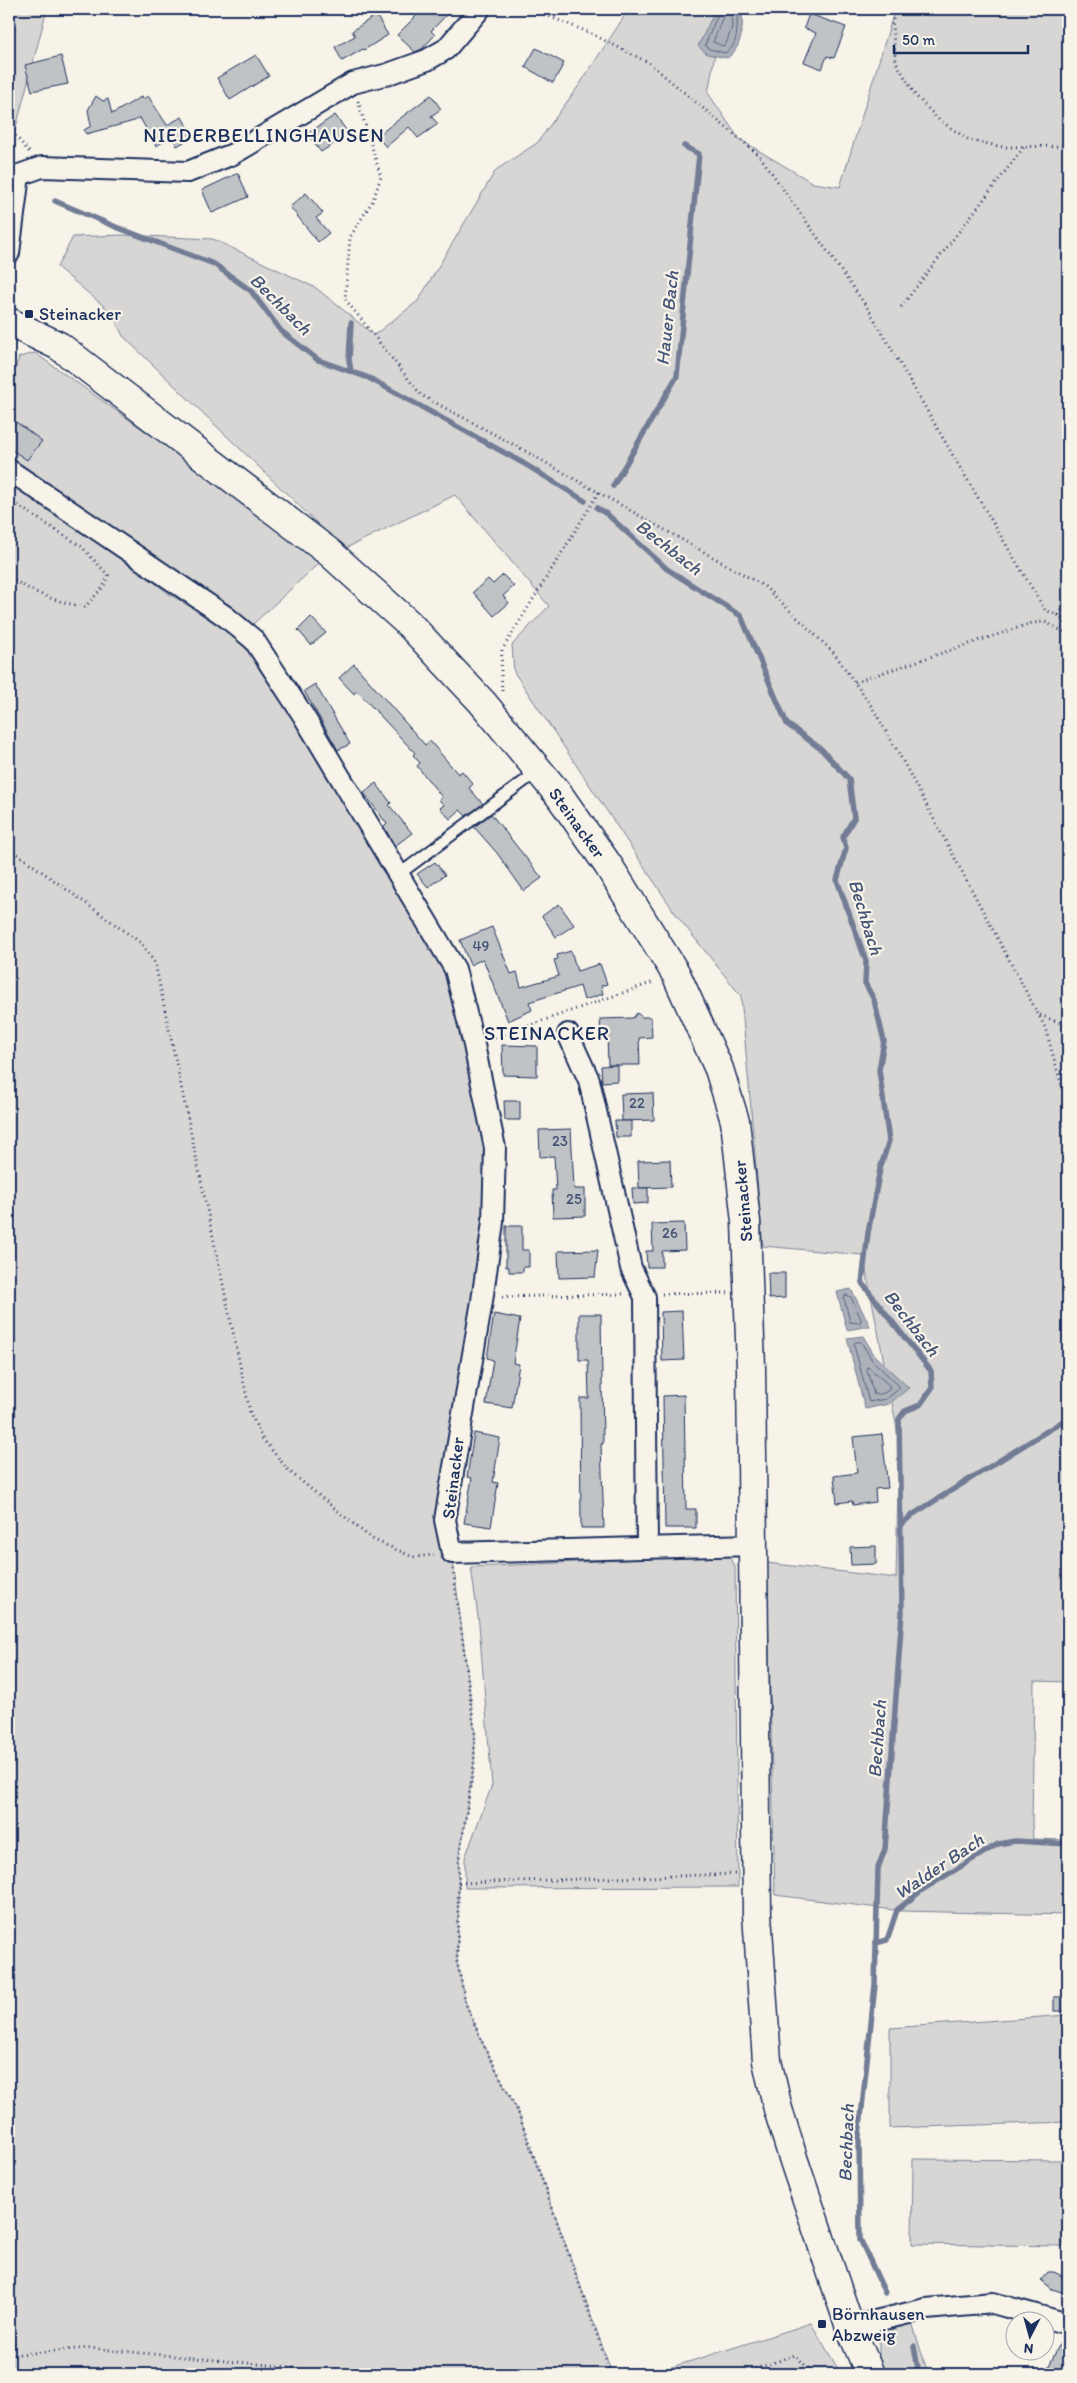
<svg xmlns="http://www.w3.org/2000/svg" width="1077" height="2383" font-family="Itim,sans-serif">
<rect width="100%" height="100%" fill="#f7f3e8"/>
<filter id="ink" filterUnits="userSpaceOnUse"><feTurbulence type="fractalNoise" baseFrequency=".02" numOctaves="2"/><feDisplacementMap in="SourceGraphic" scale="10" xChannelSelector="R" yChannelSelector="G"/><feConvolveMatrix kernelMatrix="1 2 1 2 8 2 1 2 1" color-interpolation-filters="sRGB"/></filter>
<g filter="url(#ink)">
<!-- green -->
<g fill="#d7d6d4" stroke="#798299">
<polygon points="9,9 47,9 9,154"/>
<polygon points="629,9 723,9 708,93 739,139 813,183 840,187 895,9 1068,9 1068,1682 1034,1681 1032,1825 1033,1839 1068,1840 1068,1915 902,1911 775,1895 767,1563 896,1578 899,1439 863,1255 763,1246 741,996 677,916 514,672 512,645 549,606 455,495 344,549 123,336 111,312 57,267 73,237 122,235 213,239 316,288 374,335 418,301 496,170 537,143 580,84"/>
<polygon points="35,353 283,529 320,562 252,625 193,588 9,459 9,391 19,357"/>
<polygon points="9,470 40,491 169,594 242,636 455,969 495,1148 462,1410 452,1553 475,1734 474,1764 459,1859 457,1962 466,2004 484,2046 518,2112 610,2368 623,2374 9,2374"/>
<polygon points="728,1555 735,1566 738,1887 465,1888 465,1858 492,1785 479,1624 471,1567"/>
<polygon points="1068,2015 1068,2122 890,2128 890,2028"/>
<polygon points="913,2159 1064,2160 1063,2246 912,2244"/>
<polygon points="911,2319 928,2374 879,2374 879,2338"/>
<polygon points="811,2323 841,2374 650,2374 796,2328"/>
</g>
<!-- water -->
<g fill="#acb0b9" stroke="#727c95">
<path d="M 716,9 L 742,9 C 743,26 743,48 727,58 L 707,54 L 698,46 Z"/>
<polygon points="851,1289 870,1326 847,1330 837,1292"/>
<polygon points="863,1336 875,1356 909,1388 889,1404 865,1409 847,1338"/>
</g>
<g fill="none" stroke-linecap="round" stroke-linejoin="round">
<!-- shore -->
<g stroke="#556382" stroke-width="1">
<path d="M 720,9 L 705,45 L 709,49 L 725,53 C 740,46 737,22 737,9"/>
<polyline points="726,9 713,42 723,46 726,44 732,27 731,9"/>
<polygon points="846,1295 851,1297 861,1319 860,1323 850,1322 844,1298"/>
<polygon points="856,1342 861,1342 872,1360 899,1386 899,1389 886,1399 869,1402 854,1345"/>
<polygon points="868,1367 889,1385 890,1389 884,1393 874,1395 867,1370"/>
</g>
<!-- stream -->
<g stroke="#727c95" stroke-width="5.5">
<polyline points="55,201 116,227 214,264 251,291 281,331 318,360 369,378 523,463 585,501"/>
<polyline points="351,323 349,360 351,371"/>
<polyline points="613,486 677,376 699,154 684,146"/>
<polyline points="597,508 608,515 667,569 741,616 787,724 821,749 849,779 854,818 843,837 846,848 837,880 866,961 865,983 874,1000 884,1041 879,1070 889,1141 880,1169 868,1233 862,1283 931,1371 932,1388 920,1405 905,1411 899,1419 902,1613 885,1849 878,1868 875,1985 859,2136 860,2239 885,2293"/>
<polyline points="901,1525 912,1515 1068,1418"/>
<polyline points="876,1943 887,1940 897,1910 922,1890 998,1844 1015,1841 1068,1844"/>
<polyline points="914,2346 919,2374"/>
</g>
</g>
<!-- building -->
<g fill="#c0c3c5" stroke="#1b2f5e">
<polygon points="423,9 452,9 431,31 435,35 422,49 415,52 397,35"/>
<polygon points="809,14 846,27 834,58 827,56 822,69 804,62 816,33 804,28"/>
<polygon points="376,15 388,35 364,50 363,49 342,61 335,47 355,36 352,31"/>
<polygon points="536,48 564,63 553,83 525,67"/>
<polygon points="256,55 269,76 230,100 217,78"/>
<polygon points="61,56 68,84 32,91 25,65"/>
<polygon points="431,95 441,109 431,116 438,124 418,138 409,127 386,147 377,136"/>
<polygon points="96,96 103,101 108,99 112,114 141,97 143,99 148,96 167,125 182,117 193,137 177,146 172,137 156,146 140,118 134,121 86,134 84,130 91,126 88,110"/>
<polygon points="335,115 349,134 321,152 307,134"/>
<polygon points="238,173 248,197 212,213 202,190"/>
<polygon points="306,193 323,213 316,218 329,233 318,242 290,207"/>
<polygon points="16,422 42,441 27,460 9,448 9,431"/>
<polygon points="503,575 514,586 503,596 509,603 494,616 473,592 488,579 493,584"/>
<polygon points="311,617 326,633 311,645 298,630"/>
<polygon points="354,664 425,745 430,741 458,774 462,771 473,784 469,788 483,804 466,816 460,810 450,819 440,808 444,805 439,800 442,797 417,766 420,763 413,755 415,753 360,694 356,691 354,694 339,678"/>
<polygon points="315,684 350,744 338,750 304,691"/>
<polygon points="376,783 391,803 389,805 412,833 395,846 384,827 387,824 364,793"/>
<polygon points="491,814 542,878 524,891 497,853 474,827"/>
<polygon points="435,862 445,875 428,887 417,874"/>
<polygon points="559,904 574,925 556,937 542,916"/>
<polygon points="492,927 511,974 517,972 521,987 559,976 554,960 558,959 557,955 571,951 577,971 600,964 607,984 601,986 603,994 584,1000 580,986 529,1002 532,1010 508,1021 483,959 470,965 460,940"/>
<polygon points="637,1013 642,1017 651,1017 652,1037 639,1038 640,1065 608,1065 607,1034 601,1034 600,1019 633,1018"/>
<polygon points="502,1045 537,1046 537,1076 503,1075"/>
<polygon points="617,1065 617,1081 602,1082 601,1066"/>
<polygon points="653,1093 654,1120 622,1121 621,1094"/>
<polygon points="504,1101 520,1101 520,1120 505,1120"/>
<polygon points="615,1121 631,1121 631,1137 616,1137"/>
<polygon points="571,1129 574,1189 585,1189 585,1216 553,1217 552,1190 556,1190 554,1156 540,1157 539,1130"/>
<polygon points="670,1160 671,1187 639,1188 638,1161"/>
<polygon points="632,1188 648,1188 648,1203 633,1204"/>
<polygon points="684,1223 685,1250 662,1251 662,1267 647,1267 646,1251 653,1251 652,1224"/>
<polygon points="506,1226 522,1226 522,1250 529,1250 529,1267 523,1267 523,1272 509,1272 509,1267 506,1267"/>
<polygon points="598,1250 595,1277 559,1278 558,1251"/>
<polygon points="768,1273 785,1273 785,1298 769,1299"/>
<polygon points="682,1311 684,1360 662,1361 661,1312"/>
<polygon points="494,1314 520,1319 513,1363 519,1364 512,1408 486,1404 493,1360 487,1358"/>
<polygon points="579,1314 601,1314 603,1444 601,1444 604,1528 581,1528 580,1398 589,1398 588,1360 579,1360"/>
<polygon points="684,1395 686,1509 696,1509 696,1528 665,1528 663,1396"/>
<polygon points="474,1433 500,1438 493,1482 498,1483 491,1527 464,1523 472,1478 467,1477"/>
<polygon points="882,1434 888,1488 875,1489 876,1502 853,1505 852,1501 837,1503 834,1476 857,1473 853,1437"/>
<polygon points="876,1546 876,1564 851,1565 850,1547"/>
<rect x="1054" y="1997" width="14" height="14"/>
<polygon points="1048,2272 1054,2272 1068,2279 1068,2294 1052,2289 1041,2280"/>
<polygon points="1064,2335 1068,2336 1068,2374 1045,2374"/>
</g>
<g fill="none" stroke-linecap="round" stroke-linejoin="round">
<defs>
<polyline id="service" points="398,875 538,771"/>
<g id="minor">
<polyline points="9,253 19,175 42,167 188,172 233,154 353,83 388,74 427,60 446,49 480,9"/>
<polyline points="9,470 225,616 254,640 303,715 455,969 474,1045 495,1148 493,1222 482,1301 445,1520 452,1553 753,1545"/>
<polyline points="568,1034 589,1080 631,1268 645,1297 647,1548"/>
<polyline points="850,2327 926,2309 993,2303 1068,2324"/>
</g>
<polyline id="secondary" points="9,322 59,346 330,553 409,624 482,702 559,795 608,865 676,974 719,1069 735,1121 746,1222 751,1368 757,1914 767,2061 778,2109 794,2161 850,2327 870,2374"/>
</defs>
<!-- service casing -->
<use href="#service" stroke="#1b2f5e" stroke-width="14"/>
<!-- minor casing -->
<use href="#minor" stroke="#1b2f5e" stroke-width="24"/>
<!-- secondary casing -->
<use href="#secondary" stroke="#1b2f5e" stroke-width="31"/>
<!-- path -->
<g stroke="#1b2f5e" stroke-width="3" stroke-dasharray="1 4" stroke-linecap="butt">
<polyline points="531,9 590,33 649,63 759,155 869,310 955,459 1045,610 1058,615 1068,626"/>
<polyline points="895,9 892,25 896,62 915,95 939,120 969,140 1003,147 1068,146"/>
<polyline points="358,101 381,177 373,200 350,237 345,299 421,395 518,447 764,586 834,653 872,707 898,752 1045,1027 1068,1108"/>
<polyline points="9,128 30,153"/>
<polyline points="901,307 1024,147"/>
<path d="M 9,500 L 81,546 L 108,575 L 104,586 L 85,607 C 57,602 31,593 9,576"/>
<polyline points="1058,615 1068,603"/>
<polyline points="855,682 1032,623 1045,622 1068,634"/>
<polyline points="502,691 501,671 502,650 599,492"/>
<polyline points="9,848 141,943 155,963 250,1412 262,1438 289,1471 372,1539 413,1557 434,1555"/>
<polyline points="1040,1015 1068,1026"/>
<polyline points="490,1039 654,982"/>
<polyline points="662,1294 728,1293"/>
<polyline points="502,1297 623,1294"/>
<polyline points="453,1569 475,1734 474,1764 459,1859 457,1962 466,2004 484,2046 518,2112 611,2374"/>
<polyline points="459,1883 736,1874"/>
<polyline points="9,2355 89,2348 290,2367 328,2374"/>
<polyline points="741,2374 795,2355 814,2374"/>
</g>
<!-- service -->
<use href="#service" stroke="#f7f3e8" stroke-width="10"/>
<!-- minor -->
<use href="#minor" stroke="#f7f3e8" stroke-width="20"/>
<!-- secondary -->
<use href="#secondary" stroke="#f7f3e8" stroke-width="28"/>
</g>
</g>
<!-- markers -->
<g fill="#1b2f5e" stroke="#f7f3e8" stroke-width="2">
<rect x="24" y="309" width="10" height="10" rx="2.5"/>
<rect x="817" y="2319" width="10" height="10" rx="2.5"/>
</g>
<g text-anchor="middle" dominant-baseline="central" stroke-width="4.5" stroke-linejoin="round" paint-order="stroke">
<!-- number labels -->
<g font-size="15" fill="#445478">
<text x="481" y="946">49</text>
<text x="637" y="1103">22</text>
<text x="560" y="1141">23</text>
<text x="574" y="1199">25</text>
<text x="670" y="1233">26</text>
</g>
<!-- poi labels -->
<g font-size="18" fill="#1b2f5e" stroke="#f7f3e8" text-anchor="start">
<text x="39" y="314">Steinacker</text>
<text x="832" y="2314">Börnhausen<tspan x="832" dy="21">Abzweig</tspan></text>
</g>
<!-- street labels -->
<g font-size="18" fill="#1b2f5e" stroke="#f7f3e8">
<text transform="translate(577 823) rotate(54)">Steinacker</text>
<text transform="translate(743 1201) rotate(-95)">Steinacker</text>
<text transform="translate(453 1478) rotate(-83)">Steinacker</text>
</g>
<!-- water labels -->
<g font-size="19" font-style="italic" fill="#465679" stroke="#f7f3e8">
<text transform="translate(281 304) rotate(45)">Bechbach</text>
<text transform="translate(667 318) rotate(-84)">Hauer Bach</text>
<text transform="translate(669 547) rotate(38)">Bechbach</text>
<text transform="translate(866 917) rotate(73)">Bechbach</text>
<text transform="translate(912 1323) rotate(52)">Bechbach</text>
<text transform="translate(877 1739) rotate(-86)">Bechbach</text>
<text transform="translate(939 1866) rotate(-34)">Walder Bach</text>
<text transform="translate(846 2143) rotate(-88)">Bechbach</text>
</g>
<!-- quarter labels -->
<g font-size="20" letter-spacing="1" fill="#1b2f5e" stroke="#f7f3e8">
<text x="264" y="135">NIEDERBELLINGHAUSEN</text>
<text x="547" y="1033">STEINACKER</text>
</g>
</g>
<!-- margin -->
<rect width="1077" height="2383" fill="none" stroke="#f7f3e8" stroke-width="30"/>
<rect x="15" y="15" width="1047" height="2353" fill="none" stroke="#1b2f5e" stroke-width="2" filter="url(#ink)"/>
<!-- north arrow -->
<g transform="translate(1030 2336) rotate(186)"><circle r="24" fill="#f7f3e8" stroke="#9fa5b1"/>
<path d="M0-4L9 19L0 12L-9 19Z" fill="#1b2f5e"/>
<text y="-8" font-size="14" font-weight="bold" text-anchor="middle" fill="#1b2f5e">N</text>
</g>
<!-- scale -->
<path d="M894 45v8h134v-8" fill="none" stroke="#1b2f5e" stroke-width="2.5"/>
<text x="902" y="45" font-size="15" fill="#1b2f5e" stroke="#f7f3e8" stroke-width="4" paint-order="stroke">50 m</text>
</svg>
